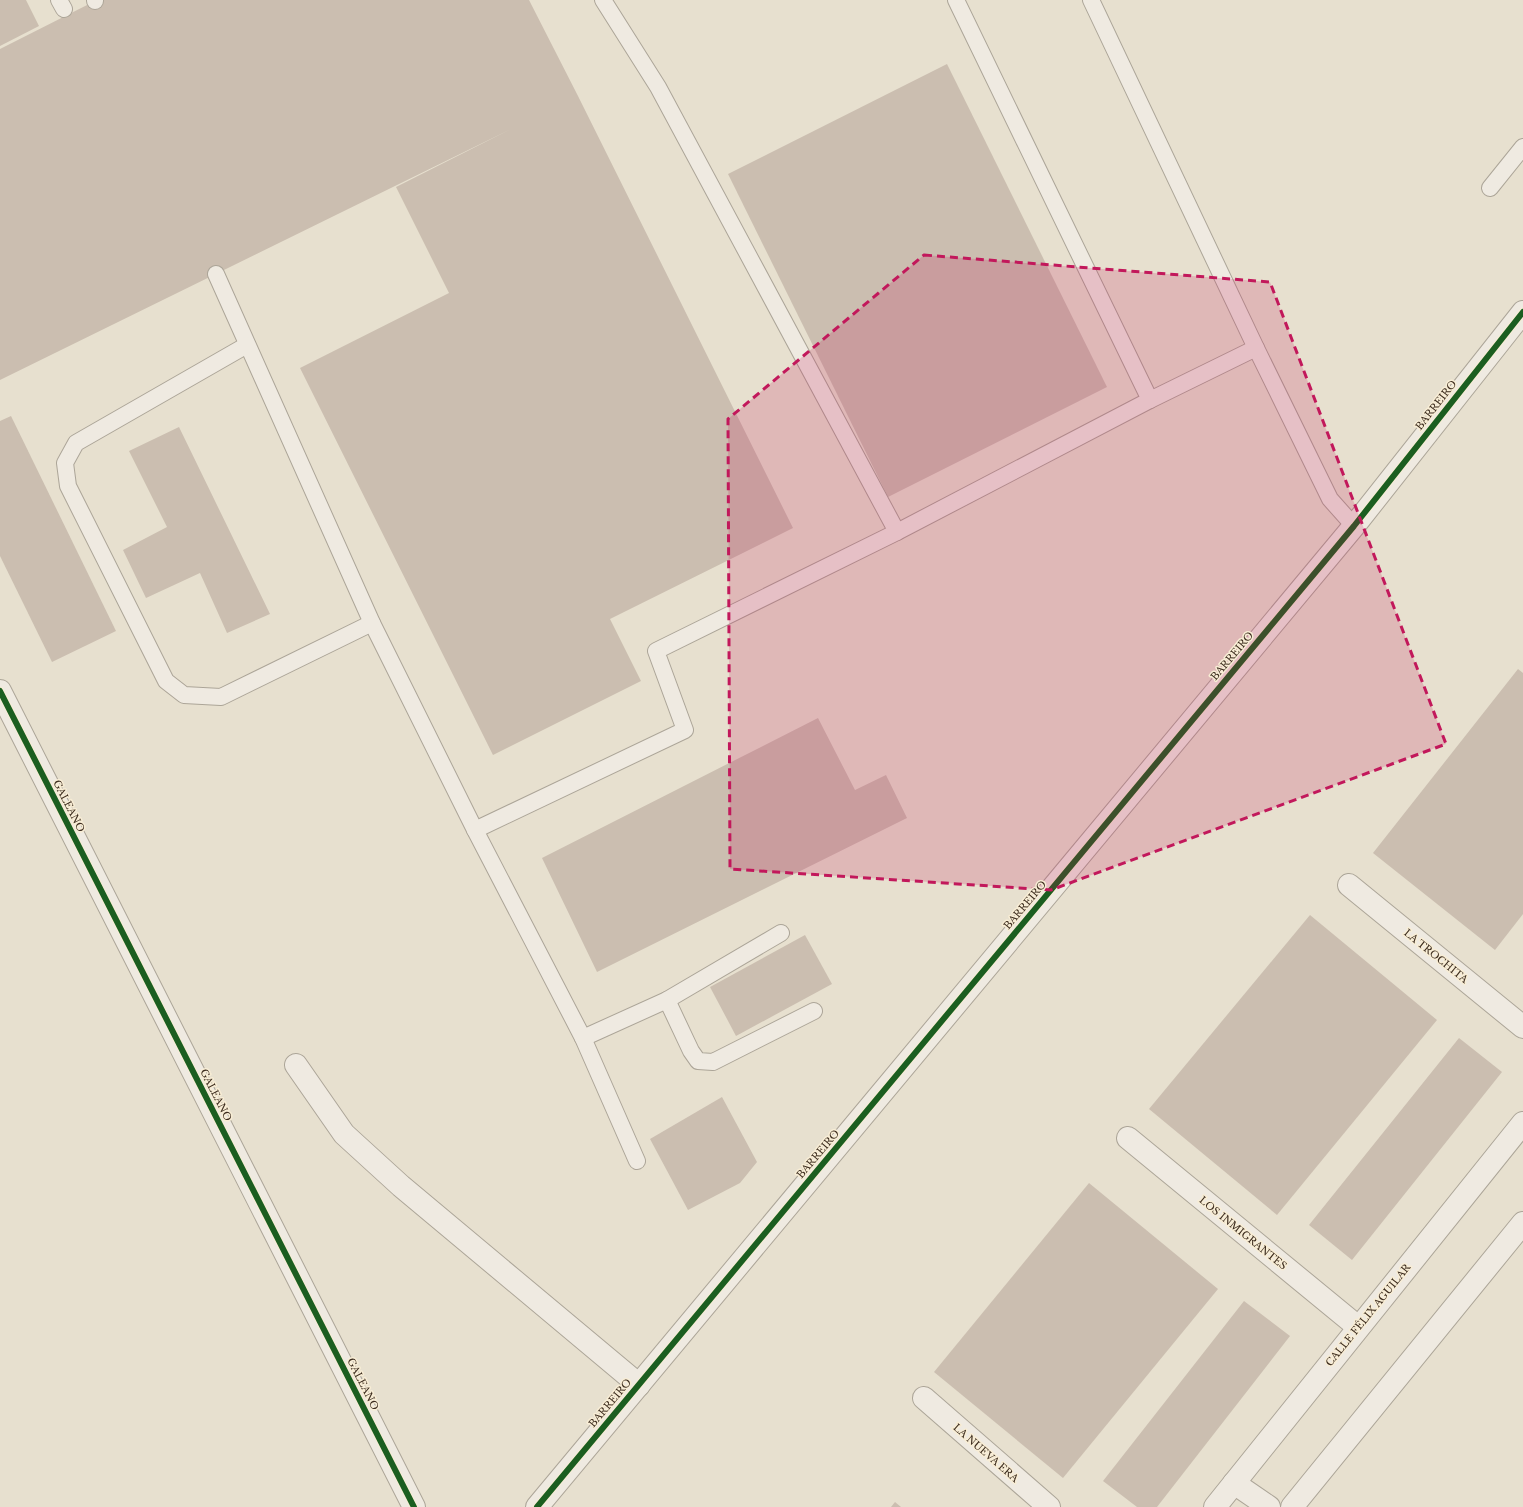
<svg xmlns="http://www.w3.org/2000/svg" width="1523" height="1507" font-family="'Libre Baskerville',serif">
<rect width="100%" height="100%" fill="#e7e0cf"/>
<!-- building -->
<g fill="#cbbeb0">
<polygon points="0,0 26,0 39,26 0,46"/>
<polygon points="97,0 529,0 578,96 793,528 610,619 641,681 493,755 300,368 449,293 396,187 513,128 0,380 0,49"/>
<polygon points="947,64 1107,387 888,497 728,174"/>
<polygon points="11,416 116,631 52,662 0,556 0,421"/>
<polygon points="179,427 270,614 227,633 200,573 146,598 123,550 167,527 129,451"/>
<polygon points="1518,669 1523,673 1523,914 1495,950 1373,853"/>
<polygon points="818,718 855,790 886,775 907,818 597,972 542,858"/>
<polygon points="1310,915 1437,1020 1277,1215 1149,1109"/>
<polygon points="805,935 832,984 736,1036 710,987"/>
<polygon points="1459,1038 1502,1072 1352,1260 1309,1225"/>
<polygon points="722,1097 757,1162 740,1183 688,1210 650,1139"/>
<polygon points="1089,1183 1218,1289 1063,1478 934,1372"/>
<polygon points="1244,1301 1290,1336 1157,1507 1137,1507 1103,1481"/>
<polygon points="895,1502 901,1507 891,1507"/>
</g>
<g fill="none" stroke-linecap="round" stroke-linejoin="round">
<defs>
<g id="service">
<polyline points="59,0 64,9"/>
<polyline points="95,0 95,1"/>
<polyline points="603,0 658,87 897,532"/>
<polyline points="1091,0 1256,348 1330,499 1354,526"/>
<polyline points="1490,188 1523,147"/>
<polyline points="216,274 372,623 475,830 583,1038 637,1161"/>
<polyline points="247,345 76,443 65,463 68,486 166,681 184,695 221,697 372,623"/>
<polyline points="1150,400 1256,348"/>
<polyline points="475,830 685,730 656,651 897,532 1150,400 956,0"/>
<polyline points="667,1000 691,1051 698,1061 713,1062 814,1011"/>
<polyline points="583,1038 667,1000 781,933"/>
</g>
<g id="minor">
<polyline points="0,691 414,1507"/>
<polyline points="1349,885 1523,1027"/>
<polyline points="296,1065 344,1134 401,1186 639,1385"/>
<polyline points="1128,1138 1358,1327"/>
<polyline points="924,1398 1049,1507"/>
<polyline points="1234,1483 1269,1507"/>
<polyline points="537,1507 1354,526 1523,312"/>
<polyline points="1215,1507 1523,1123"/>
<polyline points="1292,1507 1523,1223"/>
</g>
</defs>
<!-- service casing -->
<use href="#service" stroke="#aca598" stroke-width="18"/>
<!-- minor casing -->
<use href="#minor" stroke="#aca598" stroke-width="24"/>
<!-- service -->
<use href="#service" stroke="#efeae1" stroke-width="16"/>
<!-- minor -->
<use href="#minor" stroke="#efeae1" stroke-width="22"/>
<defs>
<g id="cycleway">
<polyline points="0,691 414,1507"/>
<polyline points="537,1507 1354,526 1523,312"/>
</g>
</defs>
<!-- cycleway casing -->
<use href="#cycleway" stroke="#f8edd5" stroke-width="8"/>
<!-- cycleway -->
<use href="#cycleway" stroke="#1b5e20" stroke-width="6"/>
</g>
<!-- marked area -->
<path fill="#c2185b" fill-opacity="0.2" stroke="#c2185b" stroke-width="3" stroke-dasharray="8 5" stroke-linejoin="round" d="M 924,255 L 1270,282 L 1446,744 L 1051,890 L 730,869 L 728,419 Z"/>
<g text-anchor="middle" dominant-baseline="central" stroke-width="3" stroke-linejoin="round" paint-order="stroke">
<!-- street labels -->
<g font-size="10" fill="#3c2c1e" stroke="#f8edd5">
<text transform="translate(1436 405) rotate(-52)">BARREIRO</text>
<text transform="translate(1232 656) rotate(-50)">BARREIRO</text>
<text transform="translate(69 806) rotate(63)">GALEANO</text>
<text transform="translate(1025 905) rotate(-50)">BARREIRO</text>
<text transform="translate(1436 956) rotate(39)">LA TROCHITA</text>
<text transform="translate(216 1095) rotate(63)">GALEANO</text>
<text transform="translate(818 1154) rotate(-50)">BARREIRO</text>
<text transform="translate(1243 1233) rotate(39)">LOS INMIGRANTES</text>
<text transform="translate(1368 1315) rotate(-51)">CALLE FÉLIX AGUILAR</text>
<text transform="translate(363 1384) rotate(63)">GALEANO</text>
<text transform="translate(610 1403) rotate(-50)">BARREIRO</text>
<text transform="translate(986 1453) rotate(41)">LA NUEVA ERA</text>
</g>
</g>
</svg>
